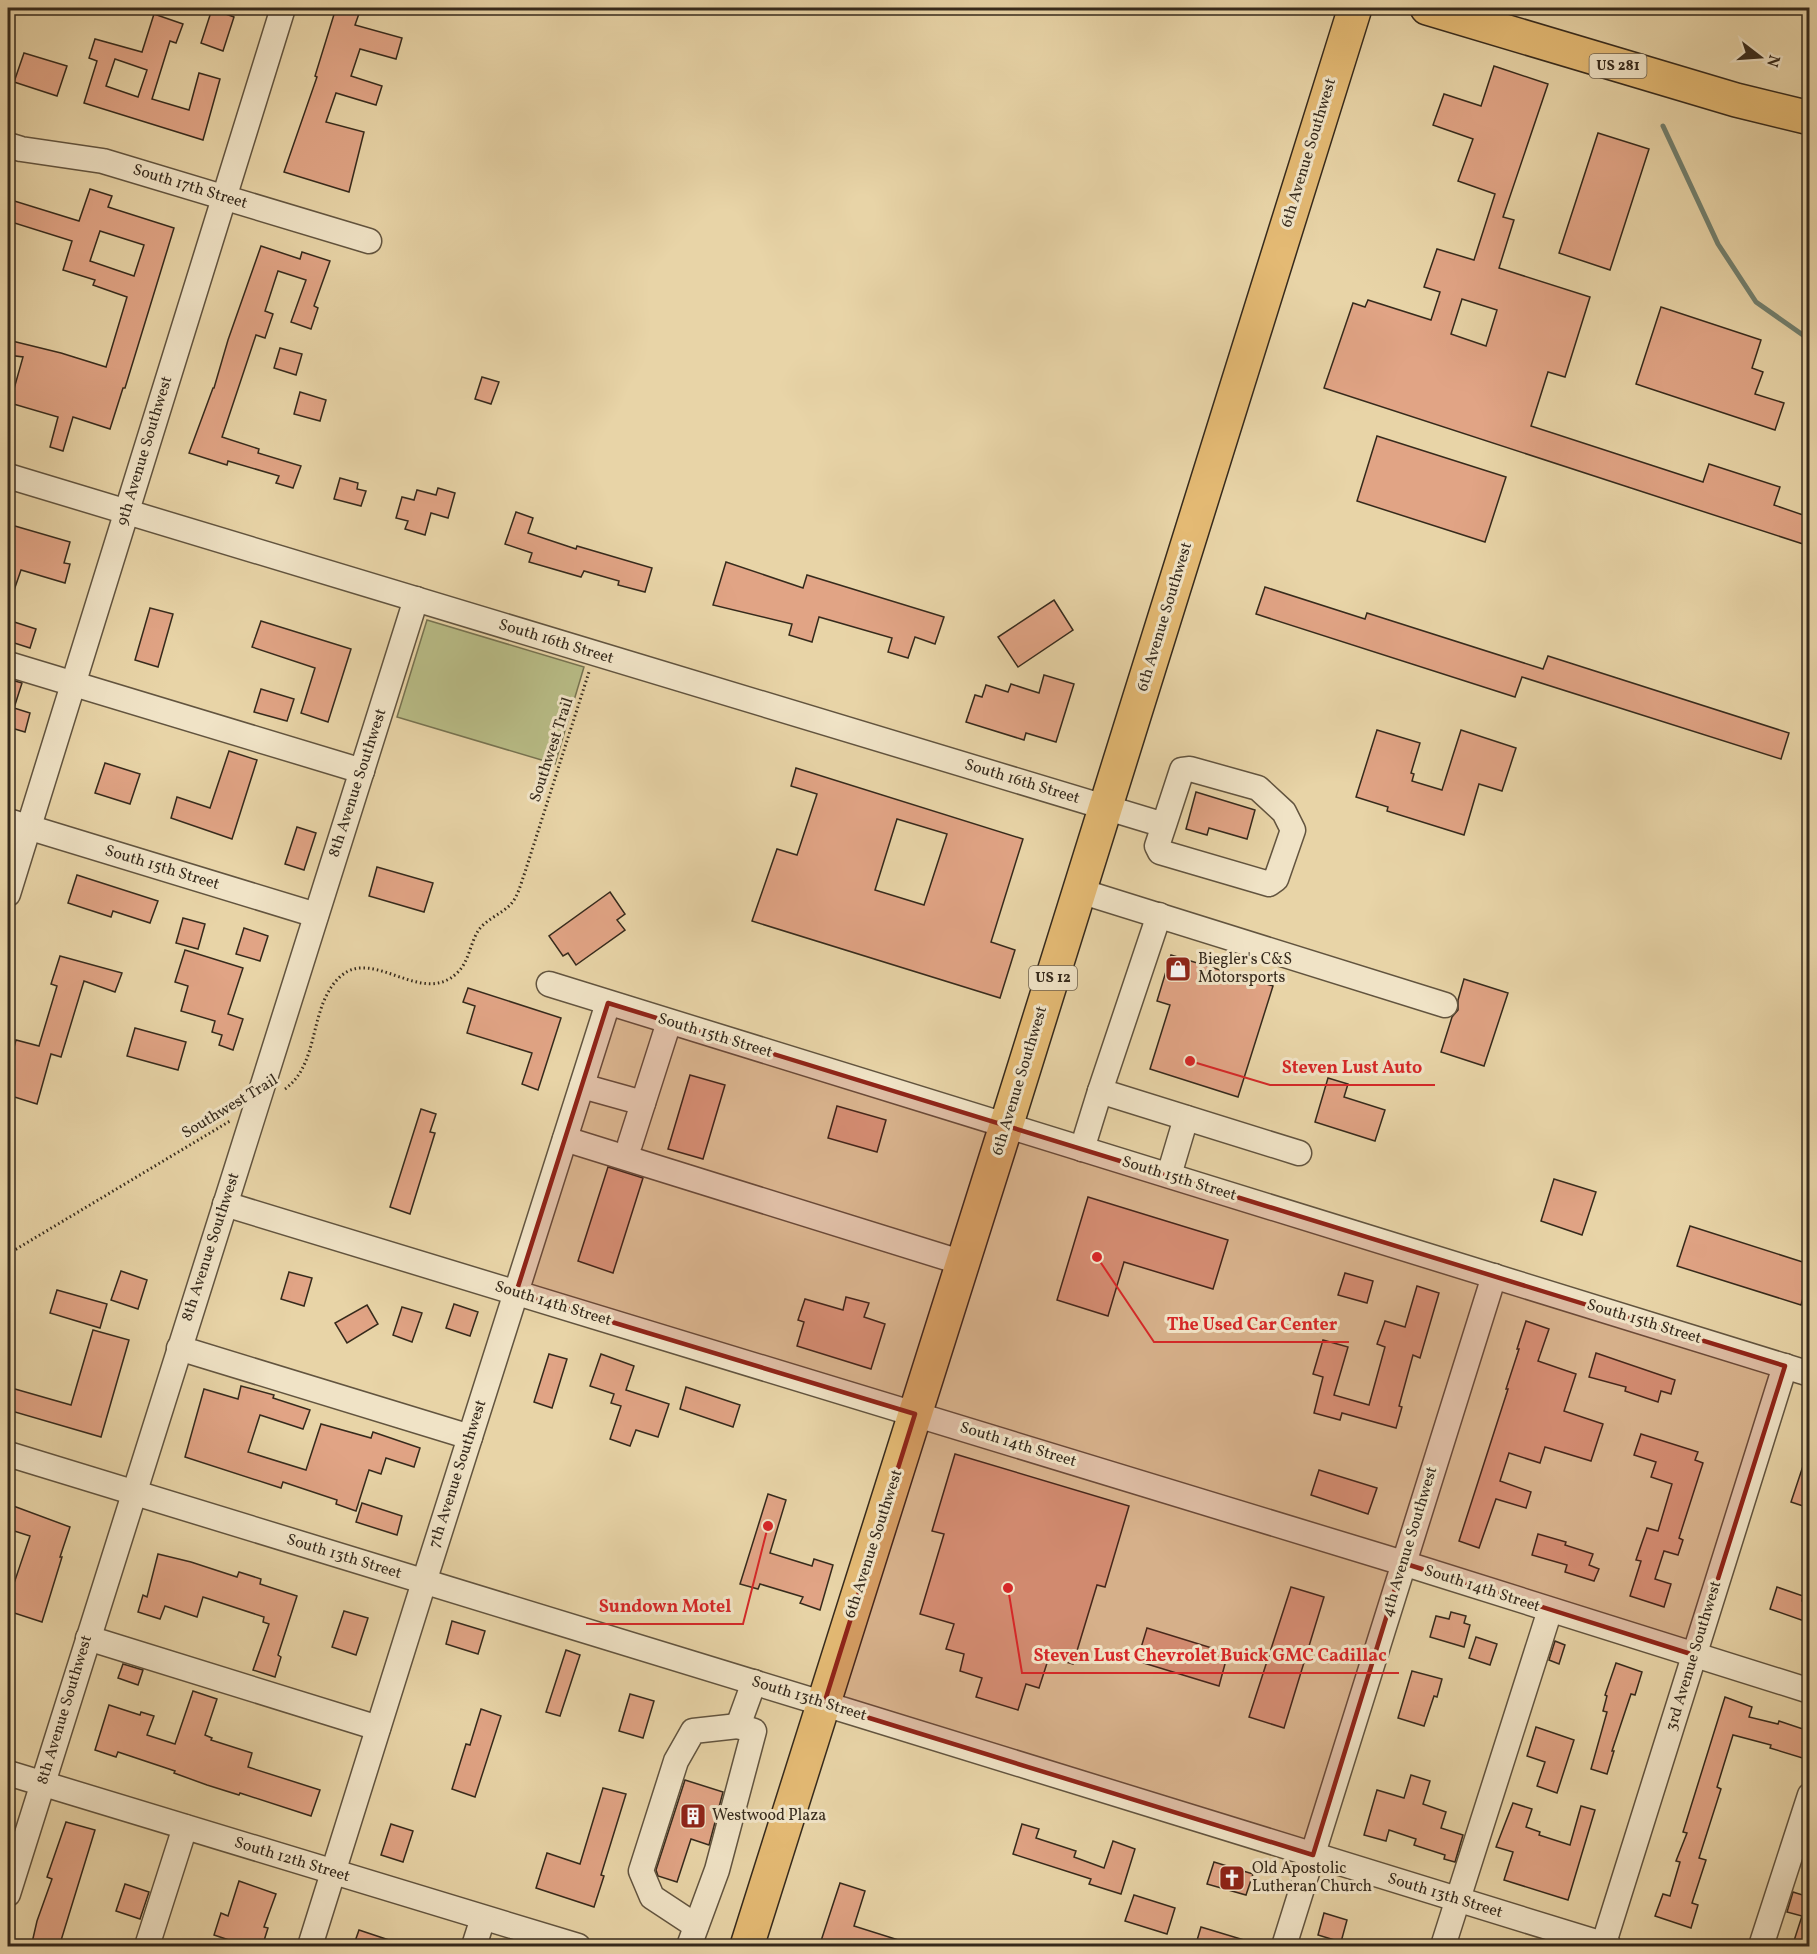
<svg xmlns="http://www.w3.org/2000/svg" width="1817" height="1954" font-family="Vollkorn,serif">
<rect width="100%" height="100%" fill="#e8d4a7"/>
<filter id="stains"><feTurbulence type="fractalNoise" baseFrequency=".00333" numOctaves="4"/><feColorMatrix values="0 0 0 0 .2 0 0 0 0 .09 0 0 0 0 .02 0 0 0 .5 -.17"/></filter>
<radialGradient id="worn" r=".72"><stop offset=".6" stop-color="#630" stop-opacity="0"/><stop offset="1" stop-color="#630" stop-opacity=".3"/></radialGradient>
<!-- green -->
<polygon fill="#b8bc86" stroke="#777351" stroke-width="1.5" points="427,620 584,667 555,764 397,717"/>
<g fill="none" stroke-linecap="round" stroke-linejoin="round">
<!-- stream -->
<polyline stroke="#717f6e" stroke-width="5" points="1663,126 1718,244 1756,302 1810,340"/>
</g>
<!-- building -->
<g fill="#e1a485" stroke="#362a1c" stroke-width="1.5" fill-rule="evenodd">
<polygon points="336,8 361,8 355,25 402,38 396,59 360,49 351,76 382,86 376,105 336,93 326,122 364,132 349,192 284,172 317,77 315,76"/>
<polygon points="212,9 234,17 223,51 201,43"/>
<path d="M 154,14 L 183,24 L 176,43 L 170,41 L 152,99 L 189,110 L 199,73 L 220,79 L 203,140 L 84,103 L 97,61 L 89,58 L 95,39 L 142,52 ZM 115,59 L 147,70 L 138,97 L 106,86 Z"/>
<polygon points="24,53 67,66 57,96 14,82"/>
<path d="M 1494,66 L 1548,84 L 1503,217 L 1514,220 L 1499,268 L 1590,297 L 1565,377 L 1548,372 L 1531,426 L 1703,482 L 1709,464 L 1780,487 L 1774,505 L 1809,517 L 1809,546 L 1324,388 L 1353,303 L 1365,307 L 1368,300 L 1431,320 L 1440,292 L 1424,287 L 1437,249 L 1474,260 L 1495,194 L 1458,181 L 1473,139 L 1433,125 L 1444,94 L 1481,106 ZM 1462,299 L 1497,310 L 1486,346 L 1451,334 Z"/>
<polygon points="1598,133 1649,149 1610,270 1559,253"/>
<path d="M 90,189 L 112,196 L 108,207 L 174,228 L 125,388 L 123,388 L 110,429 L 73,417 L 63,451 L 50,447 L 58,417 L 10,403 L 23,357 L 8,355 L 8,340 L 61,353 L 106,367 L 127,297 L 93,285 L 95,280 L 63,270 L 72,241 L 8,221 L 8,199 L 79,221 ZM 100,231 L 144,245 L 134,276 L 90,261 Z"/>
<polygon points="261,246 300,259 302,252 330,261 314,306 318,308 311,329 291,322 306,280 278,271 265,311 273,314 265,338 256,335 222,437 259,449 258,453 301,466 293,488 276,483 279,476 228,461 227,465 189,453 213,388 214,388 228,340"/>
<polygon points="1661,307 1761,340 1752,368 1763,372 1755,394 1784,403 1775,430 1636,384"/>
<polygon points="280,348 302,354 296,375 274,368"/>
<polygon points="482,377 499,382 491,404 475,399"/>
<polygon points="300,392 326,400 320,421 294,414"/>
<polygon points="1377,436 1506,477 1485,542 1357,501"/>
<polygon points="340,478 358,483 357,489 366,491 361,506 334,499"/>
<polygon points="438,488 455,493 448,518 431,513 425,535 405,529 408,521 396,518 402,497 414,500 417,490 436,495"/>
<polygon points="516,512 533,518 528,533 576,549 577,546 652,568 645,592 618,585 619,581 584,571 581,577 529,562 532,553 505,544"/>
<polygon points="8,524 70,542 64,563 70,564 65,583 21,570 10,602 8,601"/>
<polygon points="726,562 803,588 807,575 944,617 935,644 915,637 908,658 888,652 892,638 819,617 812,642 789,635 792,624 713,605"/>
<polygon points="1265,587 1365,619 1367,613 1543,669 1548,656 1789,733 1781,759 1522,677 1515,697 1256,614"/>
<polygon points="1054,600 1073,630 1018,667 998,637"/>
<polygon points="150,608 173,614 158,667 135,660"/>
<polygon points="8,620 36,629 30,648 8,641"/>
<polygon points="261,621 351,649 328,722 301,713 315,668 252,647"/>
<polygon points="1044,675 1074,684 1056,742 1026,733 1024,740 966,722 975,695 982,697 986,685 1008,692 1011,684 1039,693"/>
<polygon points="8,679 22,683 14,708 30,713 25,732 8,727"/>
<polygon points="261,689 294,699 287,721 254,712"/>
<polygon points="1377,730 1420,743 1411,773 1414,774 1412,781 1442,790 1461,730 1516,748 1502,791 1479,784 1464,835 1387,811 1388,807 1356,797"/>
<polygon points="229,751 257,760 232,839 171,818 177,797 210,808"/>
<polygon points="105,763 140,774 130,804 95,793"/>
<path d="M 796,768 L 1023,839 L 991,942 L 1015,950 L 1000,998 L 752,921 L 777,849 L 797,855 L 817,794 L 791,786 ZM 897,819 L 947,834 L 924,905 L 875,890 Z"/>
<polygon points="1196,792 1255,810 1247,839 1209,828 1207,835 1186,829"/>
<polygon points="297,827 316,833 304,870 285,864"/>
<polygon points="377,867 433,883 424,912 369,896"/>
<polygon points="77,875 158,901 150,923 113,911 111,917 68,903"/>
<polygon points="610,892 625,914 617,920 625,930 576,965 568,953 563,956 549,936"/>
<polygon points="183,918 205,924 198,949 176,943"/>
<polygon points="244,928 268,936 260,961 236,954"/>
<polygon points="185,950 243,968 228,1014 243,1019 233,1050 219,1045 222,1035 212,1032 215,1021 181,1011 188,986 175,982"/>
<polygon points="1171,955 1273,986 1238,1097 1150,1069 1170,1005 1157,1001"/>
<polygon points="60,956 122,973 115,992 84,981 61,1057 51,1054 37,1104 8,1095 8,1069 16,1040 39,1046 57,986 51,984"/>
<polygon points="1464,979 1508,993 1484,1066 1441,1052 1452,1017 1458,1010 1458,1000"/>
<polygon points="468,988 561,1018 538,1090 522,1084 532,1053 467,1033 475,1006 463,1002"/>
<polygon points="135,1028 186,1042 178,1070 127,1056"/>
<polygon points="690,1075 725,1085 703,1159 668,1149"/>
<polygon points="1328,1078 1348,1084 1344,1097 1385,1110 1375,1141 1315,1122"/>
<polygon points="837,1106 886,1120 877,1152 828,1138"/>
<polygon points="421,1109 436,1114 430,1132 435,1133 410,1214 390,1207"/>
<polygon points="608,1167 643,1178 613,1273 578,1261"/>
<polygon points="1554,1179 1596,1192 1582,1235 1541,1221"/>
<polygon points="1088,1197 1228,1240 1213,1289 1124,1262 1108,1316 1057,1300"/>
<polygon points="1690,1226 1809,1264 1809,1278 1801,1305 1677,1266"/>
<polygon points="121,1271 147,1280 138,1309 111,1300"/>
<polygon points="289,1272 312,1278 304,1306 281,1299"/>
<polygon points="1345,1273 1373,1281 1367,1303 1338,1295"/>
<polygon points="1417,1286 1439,1293 1420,1358 1413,1355 1399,1406 1402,1407 1396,1428 1342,1413 1340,1420 1314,1413 1323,1377 1313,1374 1323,1340 1348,1347 1334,1395 1369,1405 1385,1347 1377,1344 1385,1321 1405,1327"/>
<polygon points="57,1290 107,1304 100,1328 50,1313"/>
<polygon points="846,1297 869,1303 864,1317 885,1324 871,1369 797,1346 804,1322 798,1320 805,1299 843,1310"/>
<polygon points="454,1304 478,1312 470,1336 446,1328"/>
<polygon points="367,1305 378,1324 347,1343 335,1323"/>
<polygon points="402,1307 422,1313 412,1342 393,1335"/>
<polygon points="1526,1321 1549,1329 1538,1361 1576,1374 1564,1411 1603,1424 1591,1461 1545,1447 1540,1463 1509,1453 1500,1481 1531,1492 1526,1508 1496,1499 1479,1548 1459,1541 1508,1389 1506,1389 1519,1349 1517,1349"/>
<polygon points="93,1330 129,1340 101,1437 8,1410 8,1387 71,1405"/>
<polygon points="1596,1353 1675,1380 1671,1394 1661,1391 1658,1402 1625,1391 1626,1387 1589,1377"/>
<polygon points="549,1354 567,1359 552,1408 534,1402"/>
<polygon points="601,1354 634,1366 626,1390 669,1404 658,1437 636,1430 630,1446 610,1439 621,1406 611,1403 614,1394 590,1386"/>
<polygon points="241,1386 274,1395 273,1398 310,1410 303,1429 260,1415 248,1452 306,1470 321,1424 371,1438 373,1432 420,1448 414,1467 386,1458 381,1474 369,1470 356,1511 336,1504 337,1500 283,1482 281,1488 185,1457 204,1389 238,1399"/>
<polygon points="686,1387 740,1405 733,1427 680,1409"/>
<polygon points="1641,1434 1698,1452 1695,1460 1703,1463 1679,1538 1683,1540 1678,1555 1664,1551 1655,1579 1671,1584 1664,1607 1630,1596 1641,1561 1636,1560 1647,1528 1658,1531 1672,1484 1651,1477 1656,1462 1634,1455"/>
<polygon points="955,1454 1129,1506 1105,1587 1097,1585 1073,1664 1049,1657 1039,1688 1026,1684 1018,1710 976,1697 982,1678 960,1671 964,1654 946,1649 954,1624 920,1614 944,1534 932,1531"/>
<polygon points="1807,1454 1809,1454 1809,1508 1791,1502"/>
<polygon points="1319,1470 1377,1488 1368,1514 1311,1495"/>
<polygon points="768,1494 786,1500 770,1553 812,1566 814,1559 833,1565 820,1610 800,1603 803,1597 760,1584 758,1589 740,1584"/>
<polygon points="362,1503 402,1516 397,1535 356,1522"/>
<polygon points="8,1504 70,1527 60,1557 62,1557 42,1622 8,1611 8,1601 30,1536 8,1529"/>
<polygon points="1538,1534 1566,1542 1565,1545 1593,1554 1589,1565 1599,1569 1594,1581 1565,1572 1567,1565 1532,1555"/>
<polygon points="158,1554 191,1562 237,1577 239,1572 261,1579 260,1584 297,1596 278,1655 281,1657 275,1677 253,1670 269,1624 263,1622 264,1617 203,1597 197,1617 165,1606 160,1619 138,1612 143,1595 147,1597"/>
<polygon points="1291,1587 1324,1597 1284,1728 1249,1717"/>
<polygon points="1777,1587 1803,1596 1802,1601 1809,1603 1807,1622 1770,1609"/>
<polygon points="344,1611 368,1618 356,1655 332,1647"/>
<polygon points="1451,1612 1466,1616 1464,1623 1470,1625 1464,1647 1430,1637 1436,1616 1449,1619"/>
<polygon points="452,1621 485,1631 478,1654 446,1644"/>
<polygon points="1147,1628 1228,1653 1219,1686 1137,1661"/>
<polygon points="1476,1637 1497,1644 1490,1665 1469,1658"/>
<polygon points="1555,1641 1565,1645 1559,1664 1549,1660"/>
<polygon points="566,1650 580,1655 560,1716 546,1712"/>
<polygon points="1616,1663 1642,1672 1635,1695 1631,1694 1612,1751 1614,1751 1607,1774 1591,1769 1607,1712 1603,1711 1607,1696 1605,1695"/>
<polygon points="123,1664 143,1670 138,1685 118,1678"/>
<polygon points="1412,1671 1442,1679 1437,1697 1434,1696 1424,1726 1398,1718"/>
<polygon points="193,1691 217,1699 205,1735 212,1738 211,1740 252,1753 248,1767 320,1790 311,1816 240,1793 239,1795 207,1785 174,1773 175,1771 118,1752 116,1757 95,1750 109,1705 140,1715 141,1712 154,1716 147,1735 175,1744"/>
<polygon points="630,1694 654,1701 643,1738 619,1731"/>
<polygon points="1725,1697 1752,1707 1749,1717 1778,1724 1779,1721 1809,1731 1809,1760 1770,1748 1771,1745 1733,1735 1717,1787 1721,1789 1699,1858 1706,1860 1692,1903 1698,1905 1691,1928 1655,1916 1663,1894 1670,1896 1680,1862 1676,1861 1687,1833 1683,1832"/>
<polygon points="481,1709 501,1716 475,1797 452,1789 466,1744 470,1745"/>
<polygon points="1536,1727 1574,1740 1557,1793 1537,1786 1545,1762 1527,1756"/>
<polygon points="1411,1775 1430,1781 1423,1804 1446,1812 1441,1828 1463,1835 1455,1862 1444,1859 1445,1855 1414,1845 1416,1839 1389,1830 1386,1841 1364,1835 1377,1790 1404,1798"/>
<polygon points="685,1780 723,1792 709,1845 691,1839 677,1882 658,1876 656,1870"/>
<polygon points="603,1788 626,1794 601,1875 604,1876 594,1907 536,1888 547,1853 580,1864"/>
<polygon points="1513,1803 1532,1809 1526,1827 1540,1832 1539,1835 1570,1845 1581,1806 1595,1810 1568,1900 1504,1880 1513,1852 1496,1847"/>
<polygon points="66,1822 95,1830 59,1947 31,1947 37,1921 52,1879 47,1877"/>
<polygon points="391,1824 413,1831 403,1862 381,1855"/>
<polygon points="1022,1824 1039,1829 1036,1838 1076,1851 1074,1857 1104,1868 1113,1841 1135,1849 1121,1894 1089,1884 1091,1879 1013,1854"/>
<polygon points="1214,1862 1253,1874 1246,1895 1207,1884"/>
<polygon points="239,1881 276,1894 264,1927 268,1928 262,1947 250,1947 214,1935 221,1913 228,1916"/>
<polygon points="840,1883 865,1891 854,1926 908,1943 907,1947 819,1947"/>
<polygon points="125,1884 149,1892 140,1919 116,1911"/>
<polygon points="1793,1892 1809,1897 1809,1947 1792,1947 1802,1916 1787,1912"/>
<polygon points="1134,1895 1175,1908 1167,1934 1125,1921"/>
<polygon points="1324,1913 1347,1920 1341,1942 1318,1935"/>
<polygon points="1201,1927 1254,1943 1253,1947 1195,1947"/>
<polygon points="359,1930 401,1944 400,1947 353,1947"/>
</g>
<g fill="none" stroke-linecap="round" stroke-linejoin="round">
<defs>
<g id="minor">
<polyline points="8,145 21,149 103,161 369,241"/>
<polyline points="8,476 1164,825 1157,846 1160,852 1269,884 1276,879 1293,830 1284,812 1258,788 1190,769 1182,770 1164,825"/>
<polyline points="8,664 362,771"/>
<polyline points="8,821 316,915"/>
<polyline points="1080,891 1445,1005"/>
<polyline points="8,894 283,8"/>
<polyline points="1159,915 1100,1091 1299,1153"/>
<polyline points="549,984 1810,1374"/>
<polyline points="582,1086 643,1103"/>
<polyline points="565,1139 963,1263"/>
<polyline points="630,1144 669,1022"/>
<polyline points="1082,1149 1100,1091"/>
<polyline points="1169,1175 1186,1118"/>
<polyline points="225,1204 1403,1563 1810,1691"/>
<polyline points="179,1348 470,1437"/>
<polyline points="8,1454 854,1713 1609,1946"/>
<polyline points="88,1638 378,1728"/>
<polyline points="8,1773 578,1946"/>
<polyline points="8,1894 416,599"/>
<polyline points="696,1926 652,1897 641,1871 676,1761 693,1731 738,1726"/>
<polyline points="147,1946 185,1827"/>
<polyline points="310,1946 424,1582 608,1003"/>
<polyline points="474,1946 483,1918"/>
<polyline points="689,1946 717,1870 754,1731 738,1726 754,1682"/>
<polyline points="1284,1946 1494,1276"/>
<polyline points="1443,1946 1550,1610"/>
<polyline points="1603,1946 1785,1366"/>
<polyline points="1761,1946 1810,1795"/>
</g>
<g id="highway">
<polyline points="1427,8 1736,100 1810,118"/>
<polyline points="747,1946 1006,1126 1355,8"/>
</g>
</defs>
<!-- minor casing -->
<use href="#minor" stroke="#62543f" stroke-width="27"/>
<!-- highway casing -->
<use href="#highway" stroke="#362a1c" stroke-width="36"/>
<!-- path -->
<g stroke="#362a1c" stroke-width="3" stroke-dasharray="1.5 3" stroke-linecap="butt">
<path d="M 285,1089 C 321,1063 308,1005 341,976 C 374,947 423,1008 458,972 C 469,961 470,944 478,931 C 485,920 501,914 510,905 C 518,897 521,883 525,872 L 589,672"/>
<polyline points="8,1254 230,1121"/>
</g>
<!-- minor -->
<use href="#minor" stroke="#f0e3c6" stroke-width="24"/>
<!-- highway -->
<use href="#highway" stroke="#e4ba74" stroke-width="33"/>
</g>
<!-- marked area -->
<path fill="#8f2418" fill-opacity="0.2" stroke="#8f2418" stroke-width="4.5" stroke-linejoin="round" d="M 608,1003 L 1785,1366 L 1694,1655 L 1403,1563 L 1313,1855 L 824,1704 L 915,1414 L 516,1293 Z"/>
<!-- icons -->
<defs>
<symbol id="shop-square" viewBox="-11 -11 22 22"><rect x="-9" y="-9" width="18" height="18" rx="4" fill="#8f2418" stroke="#f0e3c6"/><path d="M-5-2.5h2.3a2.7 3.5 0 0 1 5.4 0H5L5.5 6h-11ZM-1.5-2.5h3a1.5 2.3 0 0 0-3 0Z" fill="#fff"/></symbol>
<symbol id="building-square" viewBox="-11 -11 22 22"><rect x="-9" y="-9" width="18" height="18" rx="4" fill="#8f2418" stroke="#f0e3c6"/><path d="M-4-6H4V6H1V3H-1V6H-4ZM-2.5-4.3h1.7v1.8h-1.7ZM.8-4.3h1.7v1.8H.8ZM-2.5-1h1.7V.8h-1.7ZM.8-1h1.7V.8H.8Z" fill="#fff"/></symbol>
<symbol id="church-square" viewBox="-11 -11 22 22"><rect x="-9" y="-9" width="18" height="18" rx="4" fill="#8f2418" stroke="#f0e3c6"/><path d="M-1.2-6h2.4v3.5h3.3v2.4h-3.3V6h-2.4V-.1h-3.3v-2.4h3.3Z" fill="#fff"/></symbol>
</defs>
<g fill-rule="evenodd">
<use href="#shop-square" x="1163" y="954" width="30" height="30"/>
<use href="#building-square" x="678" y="1801" width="30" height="30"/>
<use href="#church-square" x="1217" y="1863" width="30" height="30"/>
</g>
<g text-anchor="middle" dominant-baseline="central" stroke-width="6" stroke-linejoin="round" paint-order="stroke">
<!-- shield labels -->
<g fill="#f0e3c6" stroke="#6e624f" stroke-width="1.5">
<rect x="1589.5" y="54" width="57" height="24" rx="4.5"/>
<rect x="1029" y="966" width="48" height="24" rx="4.5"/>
</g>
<g font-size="15" font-weight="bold" fill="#362a1c">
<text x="1618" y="66">US 281</text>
<text x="1053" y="978">US 12</text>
</g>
<!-- street labels -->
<g font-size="16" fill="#362a1c" stroke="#f0e3c6">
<text transform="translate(1309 153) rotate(-73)">6th Avenue Southwest</text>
<text transform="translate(190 187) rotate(17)">South 17th Street</text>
<text transform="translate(145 451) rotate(-73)">9th Avenue Southwest</text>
<text transform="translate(1165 617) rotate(-73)">6th Avenue Southwest</text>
<text transform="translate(556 642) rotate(17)">South 16th Street</text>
<text transform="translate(552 750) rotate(-72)">Southwest Trail</text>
<text transform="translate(1022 782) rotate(17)">South 16th Street</text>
<text transform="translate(358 783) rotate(-72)">8th Avenue Southwest</text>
<text transform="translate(162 868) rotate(17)">South 15th Street</text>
<text transform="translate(715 1036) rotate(17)">South 15th Street</text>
<text transform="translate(1020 1081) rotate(-73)">6th Avenue Southwest</text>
<text transform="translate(230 1107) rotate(-31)">Southwest Trail</text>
<text transform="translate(1179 1179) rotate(17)">South 15th Street</text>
<text transform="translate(211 1247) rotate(-72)">8th Avenue Southwest</text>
<text transform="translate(553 1304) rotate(17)">South 14th Street</text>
<text transform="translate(1644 1322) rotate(17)">South 15th Street</text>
<text transform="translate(1018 1445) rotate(17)">South 14th Street</text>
<text transform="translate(458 1474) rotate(-72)">7th Avenue Southwest</text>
<text transform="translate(1410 1542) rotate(-73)">4th Avenue Southwest</text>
<text transform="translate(874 1544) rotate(-72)">6th Avenue Southwest</text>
<text transform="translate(344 1557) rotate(17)">South 13th Street</text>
<text transform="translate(1482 1589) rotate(18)">South 14th Street</text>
<text transform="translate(1694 1656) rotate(-73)">3rd Avenue Southwest</text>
<text transform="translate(809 1699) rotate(17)">South 13th Street</text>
<text transform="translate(65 1710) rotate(-73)">8th Avenue Southwest</text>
<text transform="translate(292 1860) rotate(17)">South 12th Street</text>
<text transform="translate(1445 1896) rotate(17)">South 13th Street</text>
</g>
<!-- poi labels -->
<g font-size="16" fill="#362a1c" stroke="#f0e3c6" text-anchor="start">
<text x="1198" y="960">Biegler's C&amp;S<tspan x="1198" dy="18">Motorsports</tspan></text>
<text x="712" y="1816">Westwood Plaza</text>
<text x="1252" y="1869">Old Apostolic<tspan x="1252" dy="18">Lutheran Church</tspan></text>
</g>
</g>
<!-- callouts -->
<path fill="none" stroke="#d62828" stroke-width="2" d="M1190 1061L1270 1085H1435M1097 1257L1154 1342H1349M768 1526L743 1624H586M1008 1588L1022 1673H1399"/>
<g fill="#d62828" stroke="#f0e3c6" stroke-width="2">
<circle cx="1190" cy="1061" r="6"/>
<circle cx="1097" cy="1257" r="6"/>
<circle cx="768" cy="1526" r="6"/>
<circle cx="1008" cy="1588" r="6"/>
</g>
<g font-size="18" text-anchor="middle" font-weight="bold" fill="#d62828" stroke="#f0e3c6" stroke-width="6" stroke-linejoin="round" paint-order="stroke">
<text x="1352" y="1073">Steven Lust Auto</text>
<text x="1252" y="1330">The Used Car Center</text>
<text x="665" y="1612">Sundown Motel</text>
<text x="1210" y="1661">Steven Lust Chevrolet Buick GMC Cadillac</text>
</g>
<!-- margin -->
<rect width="1817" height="1954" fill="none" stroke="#e8d4a7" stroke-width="30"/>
<rect x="9" y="9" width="1799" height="1936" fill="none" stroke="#362a1c" stroke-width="3"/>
<rect x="15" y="15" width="1787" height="1924" fill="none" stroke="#362a1c" stroke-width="1.5"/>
<!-- north arrow -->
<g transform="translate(1760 57) rotate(107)" stroke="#f0e3c6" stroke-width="4.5" paint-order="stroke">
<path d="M0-4.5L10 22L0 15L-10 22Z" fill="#362a1c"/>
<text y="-9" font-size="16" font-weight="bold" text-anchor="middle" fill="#362a1c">N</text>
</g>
<rect width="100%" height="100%" filter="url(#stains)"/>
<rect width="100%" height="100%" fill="url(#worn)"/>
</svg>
